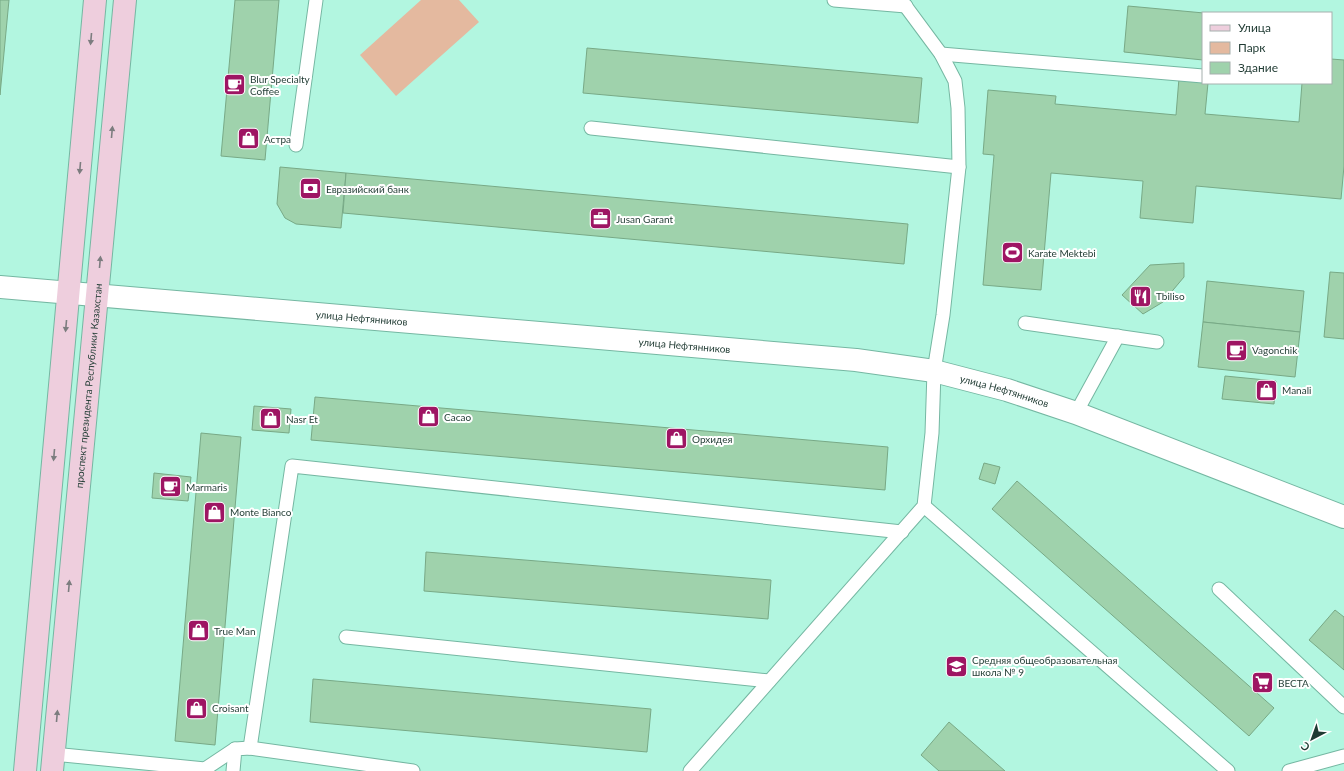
<svg xmlns="http://www.w3.org/2000/svg" width="1344" height="771" font-family="Lato,sans-serif">
<rect width="100%" height="100%" fill="#b2f6e0"/>
<!-- green -->
<polygon fill="#e4b99f" points="421,0 459,0 479,22 396,96 360,55"/>
<!-- building -->
<g fill="#9fd2ac" stroke="#78a986">
<polygon points="0,0 9,0 0,95"/>
<polygon points="235,0 279,0 265,160 221,156"/>
<polygon points="1128,6 1204,13 1203,60 1124,52"/>
<polygon points="587,48 922,78 918,123 583,93"/>
<polygon points="1331,59 1344,60 1344,166 1341,199 1196,186 1193,223 1140,218 1143,181 1051,173 1041,290 983,285 994,155 983,154 988,90 1056,96 1055,104 1176,115 1179,78 1203,80 1203,83 1208,83 1205,114 1299,122 1302,83 1331,83"/>
<polygon points="280,167 346,173 341,228 296,224 285,218 277,204"/>
<polygon points="346,173 908,224 904,264 343,213"/>
<polygon points="1184,263 1184,277 1163,302 1143,314 1122,295 1150,265"/>
<polygon points="1330,272 1344,273 1344,339 1324,337"/>
<polygon points="1207,281 1304,291 1300,332 1203,322"/>
<polygon points="1203,322 1300,332 1295,377 1198,367"/>
<polygon points="1225,376 1276,381 1274,404 1222,399"/>
<polygon points="315,397 888,447 885,490 311,440"/>
<polygon points="254,406 291,409 289,433 252,430"/>
<polygon points="201,433 241,437 215,745 175,741"/>
<polygon points="984,463 1000,467 995,484 979,479"/>
<polygon points="154,473 191,477 188,501 152,498"/>
<polygon points="1017,481 1274,708 1249,736 992,509"/>
<polygon points="426,552 771,580 768,619 424,591"/>
<polygon points="1335,610 1344,617 1344,670 1309,640"/>
<polygon points="313,679 651,709 647,752 310,722"/>
<polygon points="949,722 1005,771 939,771 921,755"/>
</g>
<g fill="none" stroke-linecap="round" stroke-linejoin="round">
<defs>
<g id="service">
<polyline points="834,0 906,6"/>
<polyline points="941,54 1203,76"/>
<polyline points="591,128 959,167"/>
<polyline points="296,145 316,0"/>
<polyline points="1025,323 1157,342"/>
<polyline points="1076,413 1118,336"/>
<polyline points="924,506 1228,771"/>
<polyline points="1219,589 1344,707"/>
<polyline points="346,637 769,681"/>
<polyline points="250,748 292,466 902,532"/>
<polyline points="53,754 205,769 235,749"/>
<polyline points="233,771 235,749 250,748 413,771"/>
<polyline points="690,771 924,506 932,433 934,371 943,315 959,167 958,108 955,81 941,54 901,0"/>
<polyline points="1289,771 1344,756"/>
</g>
<g id="tertiary">
<path id="s1" d="M 0,287 L 856,360 L 934,371 L 1007,390 L 1076,413 L 1344,517"/>
</g>
<g id="secondary">
<polyline points="25,771 95,0"/>
<path id="s2" d="M 52,771 L 125,0"/>
</g>
</defs>
<!-- service casing -->
<use href="#service" stroke="#75b7a2" stroke-width="15"/>
<!-- tertiary casing -->
<use href="#tertiary" stroke="#75b7a2" stroke-width="24"/>
<!-- secondary casing -->
<use href="#secondary" stroke="#75b7a2" stroke-width="24"/>
<!-- service -->
<use href="#service" stroke="#fff" stroke-width="13"/>
<!-- tertiary -->
<use href="#tertiary" stroke="#fff" stroke-width="22"/>
<!-- secondary -->
<use href="#secondary" stroke="#eecedd" stroke-width="22"/>
</g>
<!-- one-way arrows -->
<defs><path id="oneway-solid" d="M-6-.8H1V-3.2L6.5 0L1 3.2V.8H-6Z"/></defs>
<g fill="#7c7d7f">
<use href="#oneway-solid" transform="translate(91 39) rotate(95)"/>
<use href="#oneway-solid" transform="translate(112 132) rotate(-85)"/>
<use href="#oneway-solid" transform="translate(80 168) rotate(95)"/>
<use href="#oneway-solid" transform="translate(100 262) rotate(-85)"/>
<use href="#oneway-solid" transform="translate(66 326) rotate(95)"/>
<use href="#oneway-solid" transform="translate(54 455) rotate(95)"/>
<use href="#oneway-solid" transform="translate(69 586) rotate(-85)"/>
<use href="#oneway-solid" transform="translate(57 716) rotate(-85)"/>
</g>
<!-- icons -->
<defs>
<symbol id="cafe-square" viewBox="-11 -11 22 22"><rect x="-9" y="-9" width="18" height="18" rx="4" fill="#9e1563" stroke="#fff"/><path d="M-5.5-4.5H6V0H3Q3 3.5 0 3.5H-2.5Q-5.5 3.5-5.5 0ZM3-3.2v2h1.7v-2ZM-6 4.5H4V6H-6Z" fill="#fff"/></symbol>
<symbol id="shop-square" viewBox="-11 -11 22 22"><rect x="-9" y="-9" width="18" height="18" rx="4" fill="#9e1563" stroke="#fff"/><path d="M-5-2.5h2.3a2.7 3.5 0 0 1 5.4 0H5L5.5 6h-11ZM-1.5-2.5h3a1.5 2.3 0 0 0-3 0Z" fill="#fff"/></symbol>
<symbol id="bank-square" viewBox="-11 -11 22 22"><rect x="-9" y="-9" width="18" height="18" rx="4" fill="#9e1563" stroke="#fff"/><path d="M-6-4H6V4H-6ZM0-2.3a2.3 2.3 0 1 0 0 4.6a2.3 2.3 0 1 0 0-4.6Z" fill="#fff"/></symbol>
<symbol id="office-square" viewBox="-11 -11 22 22"><rect x="-9" y="-9" width="18" height="18" rx="4" fill="#9e1563" stroke="#fff"/><path d="M-6-3h4V-5.5h4V-3h4V5H-6ZM-1-4.5V-3h2v-1.5ZM-6 0V1H6V0Z" fill="#fff"/></symbol>
<symbol id="stadium-square" viewBox="-11 -11 22 22"><rect x="-9" y="-9" width="18" height="18" rx="4" fill="#9e1563" stroke="#fff"/><path d="M0-5a6.5 5 0 1 0 0 10a6.5 5 0 1 0 0-10ZM-3.5-1.8h7v3.6h-7Z" fill="#fff"/></symbol>
<symbol id="restaurant-square" viewBox="-11 -11 22 22"><rect x="-9" y="-9" width="18" height="18" rx="4" fill="#9e1563" stroke="#fff"/><path d="M-5-6h1v4h1v-4h1v4h1v-4h1v5L-1.5 .5V6h-2V.5L-5-1ZM5-6V6H3V1.5H1.5Q1.5-4 5-6Z" fill="#fff"/></symbol>
<symbol id="school-square" viewBox="-11 -11 22 22"><rect x="-9" y="-9" width="18" height="18" rx="4" fill="#9e1563" stroke="#fff"/><path d="M0-5L7-2L0 1L-7-2ZM-4 1L0 2.5L4 1V4Q0 6-4 4Z" fill="#fff"/></symbol>
<symbol id="supermarket-square" viewBox="-11 -11 22 22"><rect x="-9" y="-9" width="18" height="18" rx="4" fill="#9e1563" stroke="#fff"/><path d="M-6-5.5h2.5l.6 2H6L4.5 2H-2.5L-4.4-4H-6ZM-1.5 3.2a1.3 1.3 0 1 0 .1 0ZM3 3.2a1.3 1.3 0 1 0 .1 0Z" fill="#fff"/></symbol>
</defs>
<g fill-rule="evenodd">
<use href="#cafe-square" x="222" y="72" width="25" height="25"/>
<use href="#shop-square" x="236" y="126" width="25" height="25"/>
<use href="#bank-square" x="298" y="176" width="25" height="25"/>
<use href="#office-square" x="588" y="206" width="25" height="25"/>
<use href="#stadium-square" x="1000" y="240" width="25" height="25"/>
<use href="#restaurant-square" x="1128" y="284" width="25" height="25"/>
<use href="#cafe-square" x="1224" y="338" width="25" height="25"/>
<use href="#shop-square" x="1254" y="378" width="25" height="25"/>
<use href="#shop-square" x="416" y="404" width="25" height="25"/>
<use href="#shop-square" x="258" y="406" width="25" height="25"/>
<use href="#shop-square" x="664" y="426" width="25" height="25"/>
<use href="#cafe-square" x="158" y="474" width="25" height="25"/>
<use href="#shop-square" x="202" y="500" width="25" height="25"/>
<use href="#shop-square" x="186" y="618" width="25" height="25"/>
<use href="#school-square" x="944" y="654" width="25" height="25"/>
<use href="#supermarket-square" x="1250" y="670" width="25" height="25"/>
<use href="#shop-square" x="184" y="696" width="25" height="25"/>
</g>
<g text-anchor="middle" dominant-baseline="central" stroke-width="4" stroke-linejoin="round" paint-order="stroke">
<!-- poi labels -->
<g font-size="10" fill="#1f3a32" stroke="#fff" text-anchor="start">
<text x="250" y="79">Blur Specialty<tspan x="250" dy="12">Coffee</tspan></text>
<text x="264" y="139">Астра</text>
<text x="326" y="189">Евразийский банк</text>
<text x="616" y="219">Jusan Garant</text>
<text x="1028" y="253">Karate Mektebi</text>
<text x="1156" y="296">Tbiliso</text>
<text x="1252" y="350">Vagonchik</text>
<text x="1282" y="390">Manali</text>
<text x="444" y="417">Cacao</text>
<text x="286" y="419">Nasr Et</text>
<text x="692" y="439">Орхидея</text>
<text x="186" y="487">Marmaris</text>
<text x="230" y="512">Monte Bianco</text>
<text x="214" y="631">True Man</text>
<text x="972" y="660">Средняя общеобразовательная<tspan x="972" dy="12">школа № 9</tspan></text>
<text x="1278" y="683">ВЕСТА</text>
<text x="212" y="708">Croisant</text>
</g>
<!-- street labels -->
<g font-size="10" fill="#1f3a32" stroke="#fff">
<text stroke="none"><textPath href="#s1" startOffset="363">улица Нефтянников</textPath></text>
<text stroke="none"><textPath href="#s1" startOffset="687">улица Нефтянников</textPath></text>
<text stroke="none"><textPath href="#s2" startOffset="387">проспект президента Республики Казахстан</textPath></text>
<text stroke="none"><textPath href="#s1" startOffset="1011">улица Нефтянников</textPath></text>
</g>
</g>
<!-- legend -->
<rect x="1202" y="12" width="130" height="72" fill="#ffffff" stroke="#a5b0ad"/>
<rect x="1210" y="25" width="20" height="6" fill="#eecedd" stroke="#a5b0ad"/>
<text x="1238" y="32" font-size="12" fill="#1f3a32">Улица</text>
<rect x="1210" y="42" width="20" height="12" fill="#e4b99f" stroke="#a5b0ad"/>
<text x="1238" y="52" font-size="12" fill="#1f3a32">Парк</text>
<rect x="1210" y="62" width="20" height="12" fill="#9fd2ac" stroke="#a5b0ad"/>
<text x="1238" y="72" font-size="12" fill="#1f3a32">Здание</text>
<!-- north arrow -->
<g transform="translate(1312 739) rotate(221)" stroke="#ffffff" stroke-width="3" paint-order="stroke">
<path d="M0-3L7 15L0 10L-7 15Z" fill="#1f3a32"/>
<text y="-6" font-size="11" font-weight="bold" text-anchor="middle" fill="#1f3a32">С</text>
</g>
</svg>
